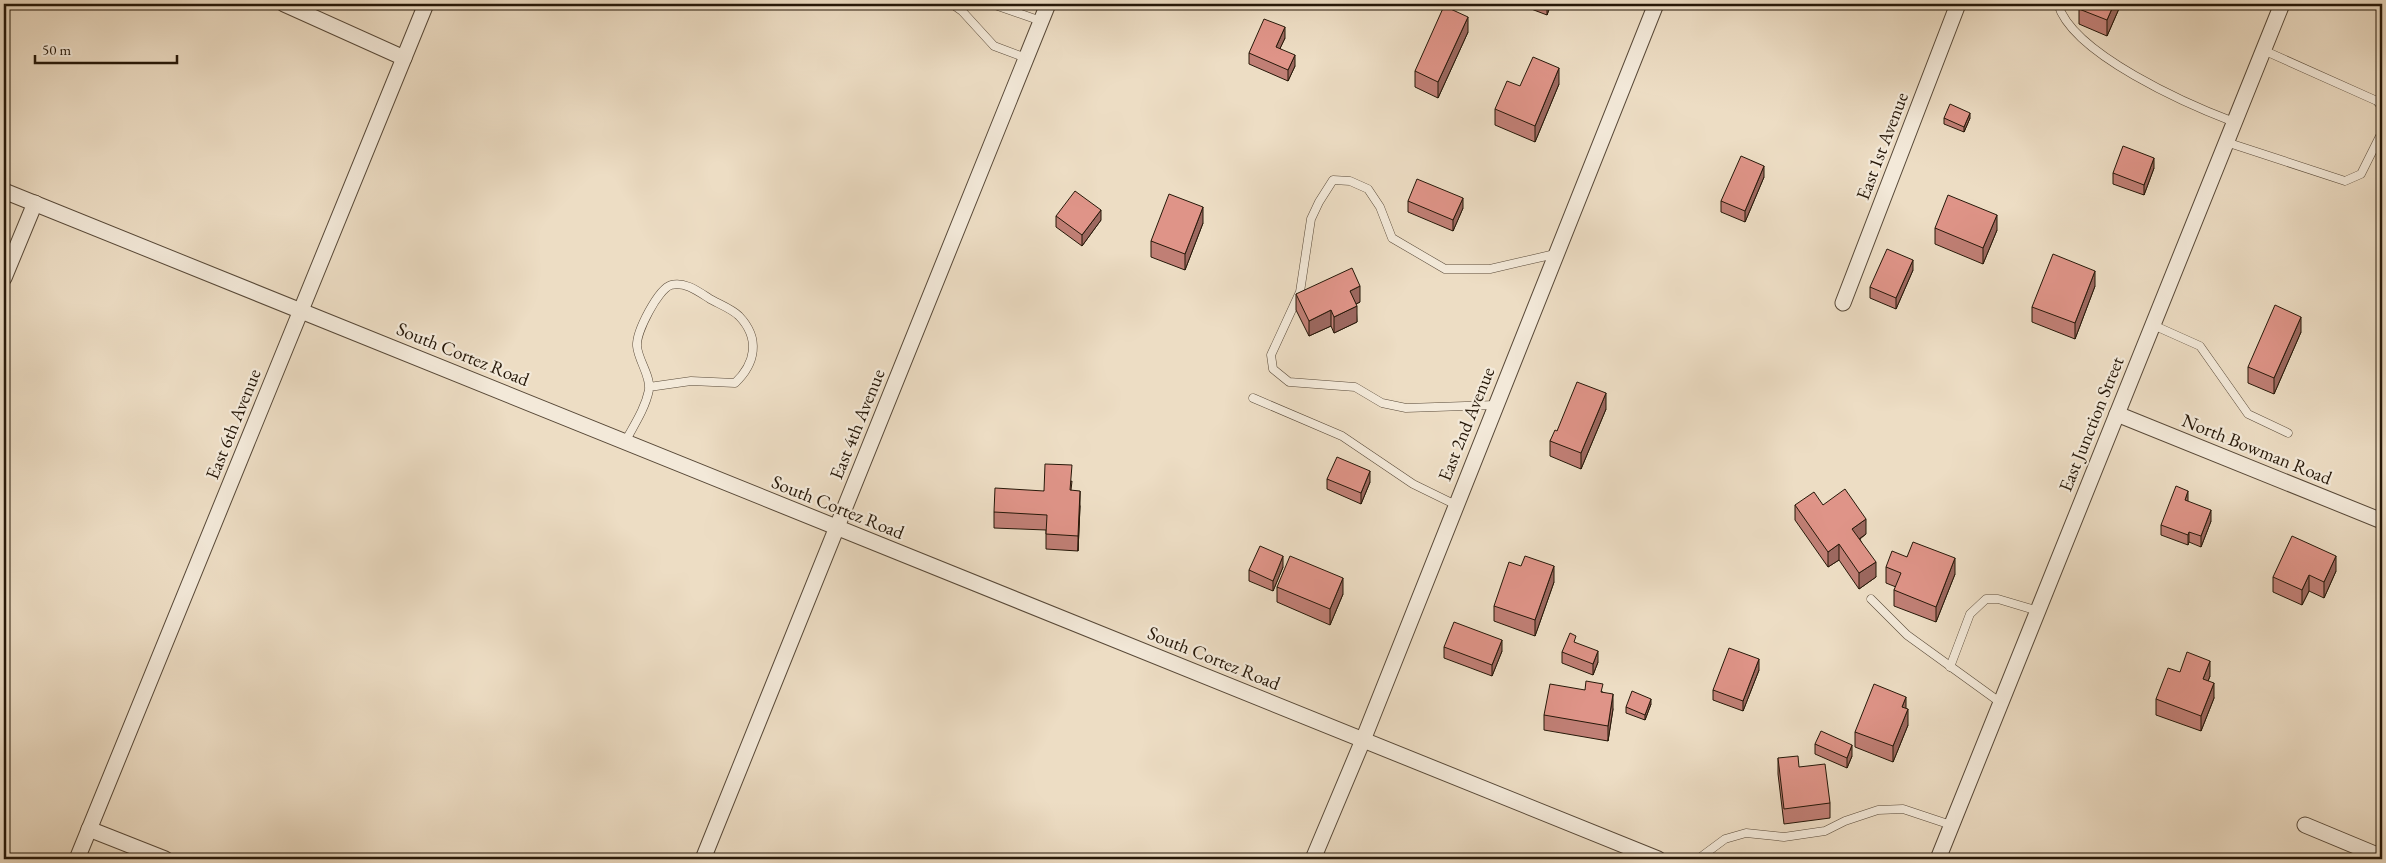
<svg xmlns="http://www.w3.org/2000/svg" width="2386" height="863" font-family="'EB Garamond',serif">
<rect width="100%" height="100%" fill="#edddc4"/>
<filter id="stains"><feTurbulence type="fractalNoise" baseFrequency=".004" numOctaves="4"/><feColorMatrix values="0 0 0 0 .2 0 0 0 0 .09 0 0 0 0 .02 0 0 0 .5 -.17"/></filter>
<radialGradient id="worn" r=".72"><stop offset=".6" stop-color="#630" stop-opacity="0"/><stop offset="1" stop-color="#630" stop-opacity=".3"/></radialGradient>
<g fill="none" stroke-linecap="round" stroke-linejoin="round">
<defs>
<g id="lane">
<polyline points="952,4 962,11 994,46 1026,58"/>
<polyline points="992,4 1041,21"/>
<path d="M 2058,4 C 2072,54 2189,105 2234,122"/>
<polyline points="2263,50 2377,101 2382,107"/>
<polyline points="2226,142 2345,181 2361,174 2382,132"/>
<polyline points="2153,325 2200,346 2248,414 2288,433"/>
<polyline points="1253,398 1342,436 1413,484 1456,505"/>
<polyline points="1495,405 1406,408 1382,403 1355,387 1289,382 1273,369 1271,355 1300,292 1311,219 1319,202 1333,180 1350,181 1368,189 1380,207 1392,238 1445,269 1490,269 1555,254"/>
<path d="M 625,442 C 634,425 645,409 649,390 C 651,376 638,360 637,346 C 636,332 658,289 671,285 C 685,281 699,292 710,299 C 719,304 732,309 739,316 C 761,339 755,364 735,383 L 691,381 L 649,387"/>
<polyline points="1871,599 1907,635 2001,703"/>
<polyline points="1950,667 1970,614 1986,599 1998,599 2038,611"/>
<polyline points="1698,859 1725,839 1746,833 1784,837 1825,831 1845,821 1878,810 1903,809 1951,825"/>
</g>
<g id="street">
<polyline points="284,4 404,58"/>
<polyline points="4,191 1658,859"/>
<polyline points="4,278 35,203"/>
<polyline points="1843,303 1958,4"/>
<polyline points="2117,414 2382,521"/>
<polyline points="2305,825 2382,857"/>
<polyline points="89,829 165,859"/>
<polyline points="77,859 426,4"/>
<polyline points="703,859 1048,4"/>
<polyline points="1313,859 1363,740 1656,4"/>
<polyline points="1938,859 2282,4"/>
</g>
</defs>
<!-- lane casing -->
<use href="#lane" stroke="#584938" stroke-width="9"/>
<!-- street casing -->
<use href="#street" stroke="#584938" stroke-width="17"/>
<!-- lane -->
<use href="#lane" stroke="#f3e9d9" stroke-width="8"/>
<!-- street -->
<use href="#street" stroke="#f3e9d9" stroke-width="15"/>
</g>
<!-- wall -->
<g fill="#c07f75" stroke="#261809">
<polygon points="1518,4 1551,4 1547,15"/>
<polygon points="2077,4 2121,4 2107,36 2079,24 2079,9 2080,6 2077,5"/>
<polygon points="1468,32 1438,98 1415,87 1415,71"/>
<polygon points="1285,38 1280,48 1295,66 1288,81 1249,64 1249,53"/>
<polygon points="1559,84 1535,142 1495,125 1495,109 1520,86"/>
<polygon points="1944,118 1970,118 1964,132 1944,124"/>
<polygon points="2154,168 2144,195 2113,184 2113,173"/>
<polygon points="1764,177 1745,222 1721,212 1721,201"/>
<polygon points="1408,201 1463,208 1453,231 1408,212"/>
<polygon points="1056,216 1101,220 1082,246 1056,227"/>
<polygon points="1203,223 1185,270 1151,257 1151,241"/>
<polygon points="1935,228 1997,230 1983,264 1935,244"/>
<polygon points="1913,270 1896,309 1870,298 1870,287"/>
<polygon points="2095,286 2075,339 2032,322 2032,307"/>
<polygon points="1296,294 1360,302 1356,304 1357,322 1334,333 1331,326 1309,336 1296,310"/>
<polygon points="2301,332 2274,394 2248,383 2248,367"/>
<polygon points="1606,409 1581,469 1550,456 1550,441 1557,431"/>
<polygon points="1327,479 1370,482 1361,504 1327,489"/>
<polygon points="1072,481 1071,490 1080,506 1078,551 1046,549 1046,530 994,528 994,512 1044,491"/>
<polygon points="2188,502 2211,521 2201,547 2189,542 2188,545 2161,535 2161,525"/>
<polygon points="1795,505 1823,505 1866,534 1860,539 1876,577 1859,589 1839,560 1828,567 1795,520"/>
<polygon points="1907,557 1955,574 1936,622 1894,606 1894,590 1896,587 1886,583 1886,567"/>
<polygon points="1283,567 1273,591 1249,581 1249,570"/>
<polygon points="2336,571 2324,598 2309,591 2302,605 2273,592 2273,577"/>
<polygon points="1554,582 1535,636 1494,621 1494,606"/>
<polygon points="1277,587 1343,594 1330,625 1277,602"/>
<polygon points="1576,643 1598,662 1593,675 1562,663 1562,652"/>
<polygon points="1444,647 1502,651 1492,676 1444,658"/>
<polygon points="1759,670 1743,711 1713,700 1713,690"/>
<polygon points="2180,672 2210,676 2208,681 2214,698 2201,731 2156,715 2156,699"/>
<polygon points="1585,690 1603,692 1613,709 1608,741 1544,730 1544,715"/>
<polygon points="1651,704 1645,720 1626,713 1626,707"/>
<polygon points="1908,725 1893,762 1855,747 1855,732"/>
<polygon points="1815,744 1852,756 1847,768 1815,754"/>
<polygon points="1778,758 1799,767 1830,803 1830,818 1784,824 1778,774"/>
</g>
<!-- shaded-wall -->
<g fill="#9c685f" stroke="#261809">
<polygon points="1547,4 1551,4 1547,15"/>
<polygon points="2114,4 2121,4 2107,36 2107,20"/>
<polygon points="1468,17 1468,32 1438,98 1438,82"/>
<polygon points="1285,27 1285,38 1276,57 1276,47"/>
<polygon points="1295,55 1295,66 1288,81 1288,70"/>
<polygon points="1559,68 1559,84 1535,142 1535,126"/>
<polygon points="1970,113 1970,118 1964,132 1964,127"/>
<polygon points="2154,158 2154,168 2144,195 2144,185"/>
<polygon points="1764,166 1764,177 1745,222 1745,211"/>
<polygon points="1463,198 1463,208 1453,231 1453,220"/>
<polygon points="1203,207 1203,223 1185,270 1185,254"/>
<polygon points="1101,210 1101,220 1082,246 1082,235"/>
<polygon points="1997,215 1997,230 1983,264 1983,248"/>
<polygon points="1913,260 1913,270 1896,309 1896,298"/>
<polygon points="2095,271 2095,286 2075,339 2075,323"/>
<polygon points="1360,286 1360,302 1350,307 1350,291"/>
<polygon points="1357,306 1357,322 1334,333 1334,317"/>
<polygon points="1331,310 1331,326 1309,336 1309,321"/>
<polygon points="2301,317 2301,332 2274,394 2274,378"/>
<polygon points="1606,393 1606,409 1581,469 1581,453"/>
<polygon points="1370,471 1370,482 1361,504 1361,493"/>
<polygon points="1080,491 1080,506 1078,551 1078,536"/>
<polygon points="2188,491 2188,501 2185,511 2185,500"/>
<polygon points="2211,510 2211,521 2201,547 2201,536"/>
<polygon points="1866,519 1866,534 1852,544 1852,529"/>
<polygon points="2189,532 2189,542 2188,545 2188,535"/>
<polygon points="1839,544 1839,560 1828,567 1828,552"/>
<polygon points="1283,556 1283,567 1273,591 1273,581"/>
<polygon points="2336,556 2336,571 2324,598 2324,582"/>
<polygon points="1955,558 1955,574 1936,622 1936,607"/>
<polygon points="1876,562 1876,577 1859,589 1859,573"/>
<polygon points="1554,566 1554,582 1535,636 1535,620"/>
<polygon points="2309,575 2309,591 2302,605 2302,590"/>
<polygon points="1343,578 1343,594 1330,625 1330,609"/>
<polygon points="1502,640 1502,651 1492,676 1492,665"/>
<polygon points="1598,651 1598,662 1593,675 1593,664"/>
<polygon points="1759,659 1759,670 1743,711 1743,701"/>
<polygon points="2210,661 2210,676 2203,694 2203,679"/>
<polygon points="2214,683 2214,698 2201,731 2201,716"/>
<polygon points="1613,694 1613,709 1608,741 1608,726"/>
<polygon points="1906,697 1906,712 1902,707"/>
<polygon points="1651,699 1651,704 1645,720 1645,715"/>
<polygon points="1908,709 1908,725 1893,762 1893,746"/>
<polygon points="1852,745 1852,756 1847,768 1847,758"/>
</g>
<!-- building -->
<g fill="#df9488" stroke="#261809">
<polygon points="2081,4 2114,4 2107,20 2079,9"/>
<polygon points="1444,6 1468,17 1438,82 1415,71"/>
<polygon points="1264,19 1285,27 1276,47 1295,55 1288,70 1249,53"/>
<polygon points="1533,57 1559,68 1535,126 1495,109 1507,81 1520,86"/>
<polygon points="1950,104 1970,113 1964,127 1944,118"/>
<polygon points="2123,146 2154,158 2144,185 2113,173"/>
<polygon points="1741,156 1764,166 1745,211 1721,201"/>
<polygon points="1417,179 1463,198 1453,220 1408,201"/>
<polygon points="1075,191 1101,210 1082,235 1056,216"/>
<polygon points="1169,194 1203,207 1185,254 1151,241"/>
<polygon points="1948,195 1997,215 1983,248 1935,228"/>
<polygon points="1887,249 1913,260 1896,298 1870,287"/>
<polygon points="2053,254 2095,271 2075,323 2032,307"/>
<polygon points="1352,268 1360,286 1350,291 1357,306 1334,317 1331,310 1309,321 1296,294"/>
<polygon points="2275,305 2301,317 2274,378 2248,367"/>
<polygon points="1577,382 1606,393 1581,453 1550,441 1555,430 1557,431"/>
<polygon points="1337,457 1370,471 1361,493 1327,479"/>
<polygon points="1045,464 1072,465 1070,490 1080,491 1078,536 1046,534 1047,515 994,512 995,488 1044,491"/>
<polygon points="2176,486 2188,491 2185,500 2211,510 2201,536 2189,532 2188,535 2161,525"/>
<polygon points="1845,489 1866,519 1852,529 1876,562 1859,573 1839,544 1828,552 1795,505 1814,492 1823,505"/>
<polygon points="2292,536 2336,556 2324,582 2309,575 2302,590 2273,577"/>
<polygon points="1913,542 1955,558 1936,607 1894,590 1901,573 1886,567 1892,551 1907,557"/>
<polygon points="1260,546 1283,556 1273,581 1249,570"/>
<polygon points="1290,556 1343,578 1330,609 1277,587"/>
<polygon points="1525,556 1554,566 1535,620 1494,606 1509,562 1521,566"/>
<polygon points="1454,622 1502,640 1492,665 1444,647"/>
<polygon points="1570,633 1576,636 1574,642 1598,651 1593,664 1562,652"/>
<polygon points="1729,648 1759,659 1743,701 1713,690"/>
<polygon points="2187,652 2210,661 2203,679 2214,683 2201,716 2156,699 2168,668 2180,672"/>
<polygon points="1586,681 1603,684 1601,692 1613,694 1608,726 1544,715 1550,684 1585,690"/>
<polygon points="1874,684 1906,697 1902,707 1908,709 1893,746 1855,732"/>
<polygon points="1632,691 1651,699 1645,715 1626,707"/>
<polygon points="1821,731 1852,745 1847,758 1815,744"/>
<polygon points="1798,756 1799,767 1825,764 1830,803 1784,809 1778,758"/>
</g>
<g text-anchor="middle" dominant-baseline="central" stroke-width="4.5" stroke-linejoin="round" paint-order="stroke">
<!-- street labels -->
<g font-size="19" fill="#261809" stroke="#f3e9d9">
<text transform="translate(1882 146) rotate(-69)">East 1st Avenue</text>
<text transform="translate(463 354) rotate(22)">South Cortez Road</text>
<text transform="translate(233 424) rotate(-68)">East 6th Avenue</text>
<text transform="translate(857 424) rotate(-68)">East 4th Avenue</text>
<text transform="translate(1466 424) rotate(-68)">East 2nd Avenue</text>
<text transform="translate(2091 424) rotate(-68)">East Junction Street</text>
<text transform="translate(2257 449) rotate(22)">North Bowman Road</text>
<text transform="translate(838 507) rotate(22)">South Cortez Road</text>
<text transform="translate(1214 658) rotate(22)">South Cortez Road</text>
</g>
</g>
<!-- margin -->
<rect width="2386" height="863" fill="none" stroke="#edddc4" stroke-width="20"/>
<rect x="5" y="5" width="2376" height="853" fill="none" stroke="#261809" stroke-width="2.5"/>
<rect x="10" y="10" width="2366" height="843" fill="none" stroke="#261809"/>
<!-- scale -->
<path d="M35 55v8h142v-8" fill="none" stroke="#261809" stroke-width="2.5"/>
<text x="42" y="55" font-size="15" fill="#261809" stroke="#f3e9d9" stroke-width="4" paint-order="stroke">50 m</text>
<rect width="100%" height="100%" filter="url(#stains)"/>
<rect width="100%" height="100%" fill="url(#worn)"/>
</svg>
